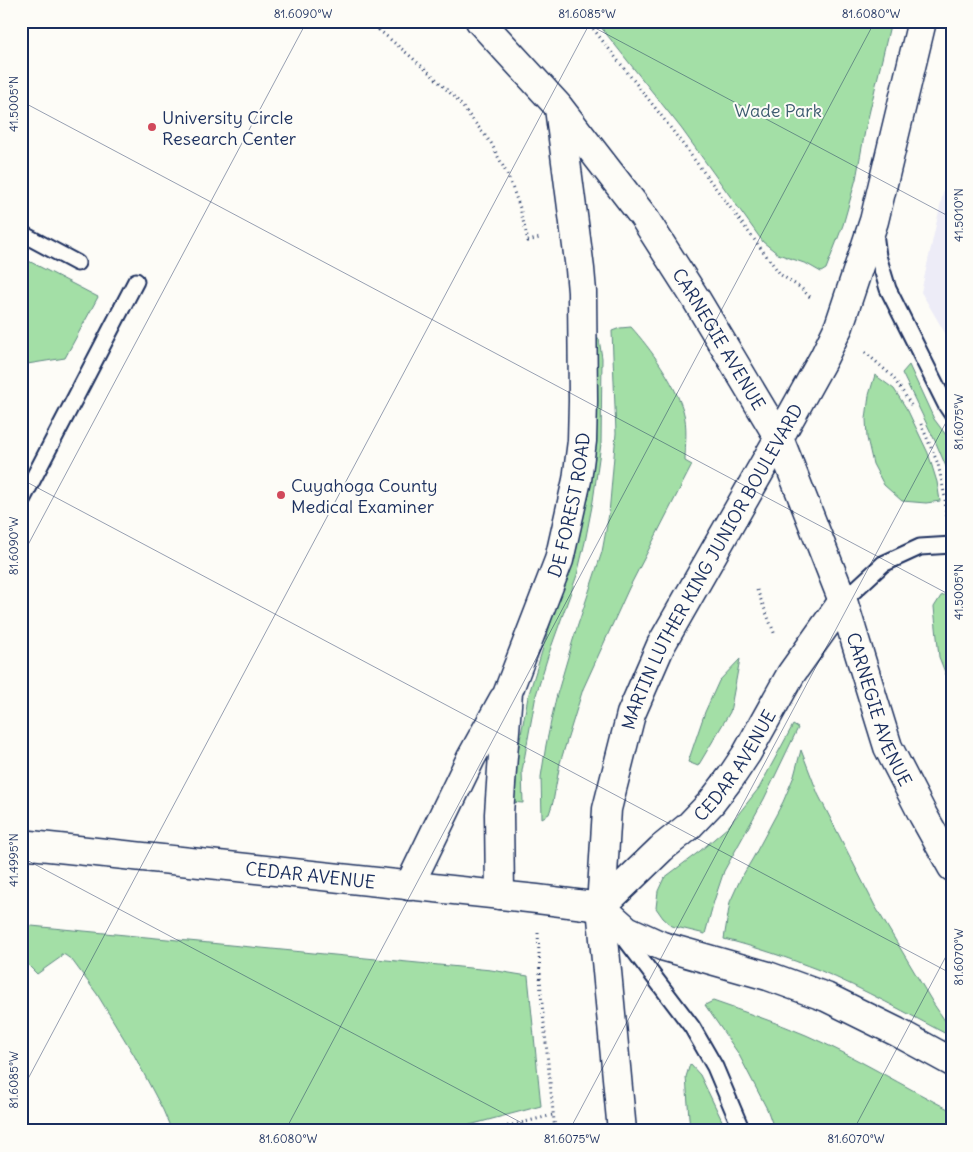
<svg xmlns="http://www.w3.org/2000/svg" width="973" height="1152" font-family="Delius,sans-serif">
<rect width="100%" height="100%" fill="#fdfcf7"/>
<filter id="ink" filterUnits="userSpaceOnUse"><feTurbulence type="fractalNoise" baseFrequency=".02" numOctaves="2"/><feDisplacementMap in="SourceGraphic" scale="10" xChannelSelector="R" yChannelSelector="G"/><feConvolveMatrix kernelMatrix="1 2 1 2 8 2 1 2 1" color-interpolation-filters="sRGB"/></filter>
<g filter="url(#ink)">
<!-- built -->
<polygon fill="#edecf7" points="952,153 952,345 921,292"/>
<!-- green -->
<g fill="#a3dfa6" stroke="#5f8782">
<polygon points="596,21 891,21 865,131 856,179 843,225 826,269 821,272 807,264 778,254 763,242 681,128"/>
<polygon points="21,257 98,297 65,358 21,365"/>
<path d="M 631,327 C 651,349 674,382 683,410 C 688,426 685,445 685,461 L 692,465 L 629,588 L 583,689 L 560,763 L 553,802 L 549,814 L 542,818 L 541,777 L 546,745 L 556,698 L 573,640 L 602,552 L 609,514 L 616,433 L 612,331 L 620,328 Z"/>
<polygon points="599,339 602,358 601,444 593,501 585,542 577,575 548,656 536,695 522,771 523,803 510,802 513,777 528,697 551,622 570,567 582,524 589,478 592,341"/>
<polygon points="909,365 934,419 952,443 952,486 950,476 936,443 902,373"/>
<polygon points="875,375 894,389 908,411 928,453 937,482 940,501 926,503 902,501 884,485 873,464 867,438 866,419 869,395"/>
<polygon points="952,592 952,690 939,657 934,607 941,596"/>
<polygon points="740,659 730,712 698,766 688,762 705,712 719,681"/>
<polygon points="793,725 798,728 764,799 724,871 714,901 705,934 672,926 663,918 656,908 658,891 664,878 700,851 728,827 759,788"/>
<path d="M 801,750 L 818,794 L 875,906 L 933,1003 L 952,1031 L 952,1037 C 908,1014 864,989 819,970 C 788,958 756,947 724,939 L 730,902 L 740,880 L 753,858 L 783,802 L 794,776 Z"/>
<polygon points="21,925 491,970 528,976 541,1106 447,1131 172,1131 163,1110 134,1055 97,994 72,960 65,955 61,954 61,957 37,974 21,958"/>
<path d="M 713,1001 C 744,1012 776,1022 806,1035 C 856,1057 903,1086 952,1111 L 952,1131 L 775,1131 L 767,1109 L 738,1053 L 705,1005 Z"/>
<polygon points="690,1064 700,1075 727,1131 690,1131 686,1077"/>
</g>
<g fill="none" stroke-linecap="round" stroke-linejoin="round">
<defs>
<g id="lane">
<polyline points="21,233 77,263"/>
<polyline points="875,233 878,256 888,289 946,405 952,414"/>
<polyline points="21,502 136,281"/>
<polyline points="843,601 883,564 920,547 952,545"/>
<polyline points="620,932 692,1027 715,1067 742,1131"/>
</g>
<g id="street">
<path id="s1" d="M 601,907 L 662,848 L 688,827 L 711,803 L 731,777 L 747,753 L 791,674 L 843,601"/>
</g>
<g id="secondary">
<path id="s2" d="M 480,21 L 558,106 L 643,216 L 696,299 L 779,438 L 843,601 L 888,747 L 923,815 L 952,867"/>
<path id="s3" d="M 21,844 L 537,899 L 601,907 L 627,930 L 662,946 L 768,976 L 826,997 L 897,1032 L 952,1062"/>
<polyline points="409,886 471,758 503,700"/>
<path id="s4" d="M 500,895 L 499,814 L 502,769 L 508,692 L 559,560 L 577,480 L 582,441 L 583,401 L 582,292 L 580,269 L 559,108"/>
<path id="s5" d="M 622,1131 L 601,907 L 607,809 L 631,714 L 661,645 L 779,438 L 824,357 L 839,326 L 874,221 L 922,21"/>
</g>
</defs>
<!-- lane casing -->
<use href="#lane" stroke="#1b2f5e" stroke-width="19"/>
<!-- street casing -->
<use href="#street" stroke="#1b2f5e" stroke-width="31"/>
<!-- secondary casing -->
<use href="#secondary" stroke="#1b2f5e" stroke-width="31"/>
<!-- path -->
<g stroke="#1b2f5e" stroke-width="3" stroke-dasharray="1 4" stroke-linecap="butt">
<polyline points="384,21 379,30 409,55 434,77 458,101 491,143 508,176 520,208 528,241 540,238"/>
<polyline points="587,21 660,114 781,275 801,288 811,298"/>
<polyline points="865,352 892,376 903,392 911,405"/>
<polyline points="921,424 938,464 945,497 946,516"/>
<polyline points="949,574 949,584 952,584"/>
<polyline points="757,590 775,635"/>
<polyline points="538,933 541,994 555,1131"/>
<polyline points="488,1131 553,1115"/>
</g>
<!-- lane -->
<use href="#lane" stroke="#fdfcf7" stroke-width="15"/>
<!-- street -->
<use href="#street" stroke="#fdfcf7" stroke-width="28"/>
<!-- secondary -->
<use href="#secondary" stroke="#fdfcf7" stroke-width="28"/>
</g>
</g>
<!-- ticks -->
<path fill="none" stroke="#1b2f5e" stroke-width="1" stroke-opacity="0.45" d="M 582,21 L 952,218M 21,24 L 23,21M 21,101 L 952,596M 21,479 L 952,974M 21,558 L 307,21M 21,857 L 537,1131M 21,1092 L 591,21M 285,1131 L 875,21M 569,1131 L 952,411M 853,1131 L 952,945"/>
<!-- markers -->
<g fill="#d1495b" stroke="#fdfcf7" stroke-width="2">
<circle cx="152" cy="127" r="5"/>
<circle cx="281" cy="495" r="5"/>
</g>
<g text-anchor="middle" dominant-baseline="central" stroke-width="4" stroke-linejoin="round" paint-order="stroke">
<!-- park labels -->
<g font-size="18" fill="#3d5b70" stroke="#fdfcf7">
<text x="778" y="110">Wade Park</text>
</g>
<!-- poi labels -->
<g font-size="18" fill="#1b2f5e" stroke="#fdfcf7" text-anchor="start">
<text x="162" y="117">University Circle<tspan x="162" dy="21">Research Center</tspan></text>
<text x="291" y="485">Cuyahoga County<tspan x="291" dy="21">Medical Examiner</tspan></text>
</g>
<!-- street labels -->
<g font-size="18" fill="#1b2f5e" stroke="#fdfcf7">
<text stroke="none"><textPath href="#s2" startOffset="399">CARNEGIE AVENUE</textPath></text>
<text stroke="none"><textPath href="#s4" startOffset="401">DE FOREST ROAD</textPath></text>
<text stroke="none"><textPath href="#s5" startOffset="589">MARTIN LUTHER KING JUNIOR BOULEVARD</textPath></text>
<text stroke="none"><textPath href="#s2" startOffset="804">CARNEGIE AVENUE</textPath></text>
<text stroke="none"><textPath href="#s1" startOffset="196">CEDAR AVENUE</textPath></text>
<text stroke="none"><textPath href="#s3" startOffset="291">CEDAR AVENUE</textPath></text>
</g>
</g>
<!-- margin -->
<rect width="973" height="1152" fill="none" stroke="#fdfcf7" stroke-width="55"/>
<rect x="28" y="28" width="918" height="1096" fill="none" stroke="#1b2f5e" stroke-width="2"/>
<g font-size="12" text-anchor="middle" fill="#1b2f5e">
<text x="303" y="18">81.6090°W</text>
<text x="587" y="18">81.6085°W</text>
<text x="871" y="18">81.6080°W</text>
<text transform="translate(14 104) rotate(-90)" y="4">41.5005°N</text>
<text transform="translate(959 215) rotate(-90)" y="4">41.5010°N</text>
<text transform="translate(959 422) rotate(-90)" y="4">81.6075°W</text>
<text transform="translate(14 546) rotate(-90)" y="4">81.6090°W</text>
<text transform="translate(959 592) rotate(-90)" y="4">41.5005°N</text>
<text transform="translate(14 860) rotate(-90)" y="4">41.4995°N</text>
<text transform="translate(959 957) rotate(-90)" y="4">81.6070°W</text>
<text transform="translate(14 1080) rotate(-90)" y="4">81.6085°W</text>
<text x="288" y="1143">81.6080°W</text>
<text x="572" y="1143">81.6075°W</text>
<text x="856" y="1143">81.6070°W</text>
</g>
</svg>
